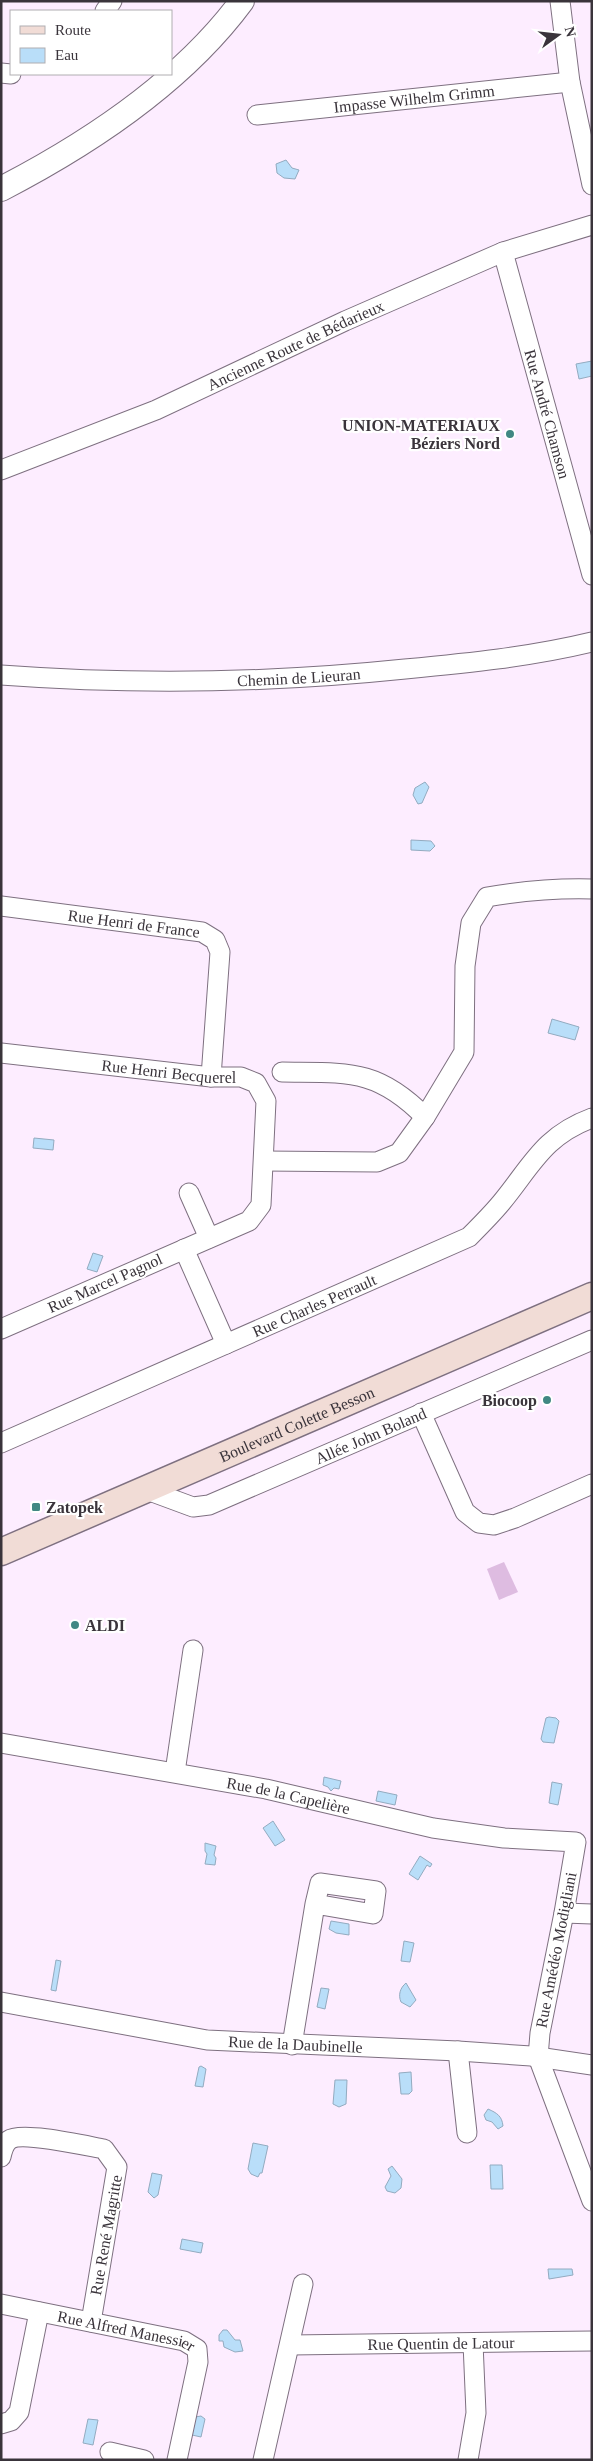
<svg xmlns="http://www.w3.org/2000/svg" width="593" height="2461" font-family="'Times New Roman',serif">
<rect width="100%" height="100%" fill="#fdedff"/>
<!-- green -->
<polygon fill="#debce1" points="504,1562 518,1592 499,1600 487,1569"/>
<!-- water -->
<g fill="#b9def9" stroke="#93abc0">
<polygon points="286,160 292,168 299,170 295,179 284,178 277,173 276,164"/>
<polygon points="592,361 592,376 579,379 576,364"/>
<polygon points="425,782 429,787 422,803 418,804 413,795 415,788"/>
<polygon points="411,840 431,841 435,846 430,851 411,850"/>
<polygon points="552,1019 579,1027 575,1040 548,1033"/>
<polygon points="34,1138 54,1140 53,1150 33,1148"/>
<polygon points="93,1253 103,1256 97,1272 87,1269"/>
<polygon points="549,1717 556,1718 559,1721 554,1743 543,1742 541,1739 546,1718"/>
<polygon points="324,1777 341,1781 339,1789 334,1788 331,1791 328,1787 323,1785"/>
<polygon points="552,1782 562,1784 558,1805 549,1803"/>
<polygon points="378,1791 397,1795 395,1805 376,1801"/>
<polygon points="273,1821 285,1840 275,1846 263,1828"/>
<polygon points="205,1843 216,1846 214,1855 216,1858 215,1865 205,1864 207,1854 205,1851"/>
<polygon points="420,1856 432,1864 430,1867 427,1865 418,1880 409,1874"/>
<polygon points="331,1921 349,1924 349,1935 336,1933 329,1929"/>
<polygon points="404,1941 414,1943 410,1962 401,1961"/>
<polygon points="56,1960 61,1961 56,1991 51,1990"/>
<path d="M 406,1983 L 416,2000 L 410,2007 L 401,2002 C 398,1995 400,1988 406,1983 Z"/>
<polygon points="321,1988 329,1989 325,2009 317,2007"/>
<polygon points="201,2066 206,2069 203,2087 195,2086 199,2067"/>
<polygon points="411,2072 412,2091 409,2094 401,2094 399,2073"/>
<polygon points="335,2080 347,2080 346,2104 339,2107 333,2104"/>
<path d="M 488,2109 C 497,2113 502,2116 503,2126 L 498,2129 L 492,2122 L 486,2120 L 484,2115 Z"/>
<polygon points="253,2143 268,2146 262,2173 260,2173 258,2177 251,2174 248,2169"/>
<polygon points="490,2165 502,2165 503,2189 491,2189"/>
<polygon points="392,2166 402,2179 401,2188 395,2193 387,2191 385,2187 391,2176 388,2169"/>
<polygon points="152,2173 162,2175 158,2195 154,2198 148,2192"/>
<polygon points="182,2239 203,2243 201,2253 180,2249"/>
<polygon points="548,2269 572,2269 573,2275 549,2279"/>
<polygon points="223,2330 227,2330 235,2340 240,2340 243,2351 235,2352 224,2347 223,2341 219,2341 219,2335"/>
<polygon points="201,2416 205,2419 201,2437 192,2435 195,2417"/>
<polygon points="88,2419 98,2420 93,2445 83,2443"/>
</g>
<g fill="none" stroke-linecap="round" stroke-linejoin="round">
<defs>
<g id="minor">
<polyline points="560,1 570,82 592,185"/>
<polyline points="105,11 112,1"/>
<polyline points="1,73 11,74"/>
<path id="s1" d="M 257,115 L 570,82"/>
<path id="s2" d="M 503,252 L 592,575"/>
<path id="s3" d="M 1,470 L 156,410 L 345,321 L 503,252 L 592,225"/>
<path id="s4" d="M 1,675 C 136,685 270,683 405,669 C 468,663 530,657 592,642"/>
<path id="s5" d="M 1,906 L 202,932 L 215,940 L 220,952 L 211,1077"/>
<path id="s6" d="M 1,1053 L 211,1077 L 241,1077 L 256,1083 L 266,1101 L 261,1205 L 249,1221 L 1,1329"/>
<path d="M 282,1072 C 347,1073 377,1068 425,1117"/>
<path d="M 264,1161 L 377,1162 L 399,1153 L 425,1117 L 464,1052 L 465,966 L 471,923 L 487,897 C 522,891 556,888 592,889"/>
<polyline points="189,1193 209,1238"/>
<polyline points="184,1249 226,1344"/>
<polyline points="421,1413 465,1512 479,1523 494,1525 515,1518 592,1484"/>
<path id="s7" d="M 1,1443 L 469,1237 C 480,1226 491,1215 501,1203 C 531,1167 543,1136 592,1118"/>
<path id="s8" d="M 147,1490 L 193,1507 L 209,1505 L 592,1340"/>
<path id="s9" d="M 1,1743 L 266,1789 L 433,1828 L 504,1838 L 576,1842 L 564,1913 L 540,2033 L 538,2057 L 592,2201"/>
<polyline points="175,1772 193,1650"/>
<polyline points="564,1913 592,1914"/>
<path id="s10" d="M 1,2002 L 207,2040 L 458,2051 L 531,2056 L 592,2065"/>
<polyline points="292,2045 315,1904 373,1914 376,1891 320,1883 315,1904"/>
<polyline points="458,2051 467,2133"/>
<path d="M 1,2157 C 2,2152 4,2144 9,2140 C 21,2131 87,2146 104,2149 L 117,2167 L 91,2322"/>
<path id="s11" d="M 1,2304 L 184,2341 L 197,2349 L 198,2362 L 177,2460"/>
<path id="s12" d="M 291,2345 L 592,2341"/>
<polyline points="1,2424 11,2421 19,2412 39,2312"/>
<polyline points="110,2452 144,2460"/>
<polyline points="263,2460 303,2284"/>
<polyline points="468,2460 476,2413 473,2343"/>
</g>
<path id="tertiary" d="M 1,189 C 88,144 183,81 242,1"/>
<g id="secondary">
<path id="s13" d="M 1,1552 L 592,1296"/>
</g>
</defs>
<!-- minor casing -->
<use href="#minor" stroke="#7e7080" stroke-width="21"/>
<!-- tertiary casing -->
<use href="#tertiary" stroke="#7e7080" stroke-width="26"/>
<!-- secondary casing -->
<use href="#secondary" stroke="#7e7080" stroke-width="29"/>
<!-- minor -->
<use href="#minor" stroke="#fff" stroke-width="19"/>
<!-- tertiary -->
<use href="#tertiary" stroke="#fff" stroke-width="24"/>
<!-- secondary -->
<use href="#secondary" stroke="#f1dcd6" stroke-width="26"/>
</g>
<!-- markers -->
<g fill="#418883" stroke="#fff" stroke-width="2">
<circle cx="510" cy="434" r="5"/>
<circle cx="547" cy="1400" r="5"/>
<rect x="31" y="1502" width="10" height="10" rx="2.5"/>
<circle cx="75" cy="1625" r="5"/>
</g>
<g text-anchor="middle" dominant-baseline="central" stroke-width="4.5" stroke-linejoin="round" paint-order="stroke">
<!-- street labels -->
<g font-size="16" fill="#3a343b" stroke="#fff">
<text stroke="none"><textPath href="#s1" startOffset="158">Impasse Wilhelm Grimm</textPath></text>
<text stroke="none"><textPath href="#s3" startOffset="320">Ancienne Route de Bédarieux</textPath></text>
<text stroke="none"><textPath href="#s2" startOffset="168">Rue André Chamson</textPath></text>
<text stroke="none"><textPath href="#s4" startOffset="298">Chemin de Lieuran</textPath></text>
<text stroke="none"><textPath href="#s5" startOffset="134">Rue Henri de France</textPath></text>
<text stroke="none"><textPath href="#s6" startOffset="169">Rue Henri Becquerel</textPath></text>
<text transform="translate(105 1283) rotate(-24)">Rue Marcel Pagnol</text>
<text stroke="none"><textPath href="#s7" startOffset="342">Rue Charles Perrault</textPath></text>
<text stroke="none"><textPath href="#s13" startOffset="322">Boulevard Colette Besson</textPath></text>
<text stroke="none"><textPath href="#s8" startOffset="241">Allée John Boland</textPath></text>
<text stroke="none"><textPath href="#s9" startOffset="292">Rue de la Capelière</textPath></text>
<text transform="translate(556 1950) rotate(-79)">Rue Amédéo Modigliani</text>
<text stroke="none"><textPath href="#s10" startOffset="298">Rue de la Daubinelle</textPath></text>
<text transform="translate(106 2235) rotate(-80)">Rue René Magritte</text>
<text stroke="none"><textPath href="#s11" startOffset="128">Rue Alfred Manessier</textPath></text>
<text stroke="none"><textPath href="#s12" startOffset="150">Rue Quentin de Latour</textPath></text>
</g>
<!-- poi labels -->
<g font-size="16" font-weight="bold" fill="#3a343b" stroke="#fff" text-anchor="end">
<text x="500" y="425">UNION-MATERIAUX<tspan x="500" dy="18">Béziers Nord</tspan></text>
<text x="537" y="1400">Biocoop</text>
<text x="46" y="1507" text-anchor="start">Zatopek</text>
<text x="85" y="1625" text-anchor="start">ALDI</text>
</g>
</g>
<!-- border -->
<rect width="593" height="2461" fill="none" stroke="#3a343b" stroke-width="5"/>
<!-- legend -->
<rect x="10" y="10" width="162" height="65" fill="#ffffff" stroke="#b0aeb1"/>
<rect x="20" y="26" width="25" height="8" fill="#f1dcd6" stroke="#b0aeb1"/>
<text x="55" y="35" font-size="15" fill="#3a343b">Route</text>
<rect x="20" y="48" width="25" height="15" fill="#b9def9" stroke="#b0aeb1"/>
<text x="55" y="60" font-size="15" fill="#3a343b">Eau</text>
<!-- north arrow -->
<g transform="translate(558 35) rotate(75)" stroke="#ffffff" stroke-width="4" paint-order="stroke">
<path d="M0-4L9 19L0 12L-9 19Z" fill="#3a343b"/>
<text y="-8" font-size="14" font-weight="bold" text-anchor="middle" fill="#3a343b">N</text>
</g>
</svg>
